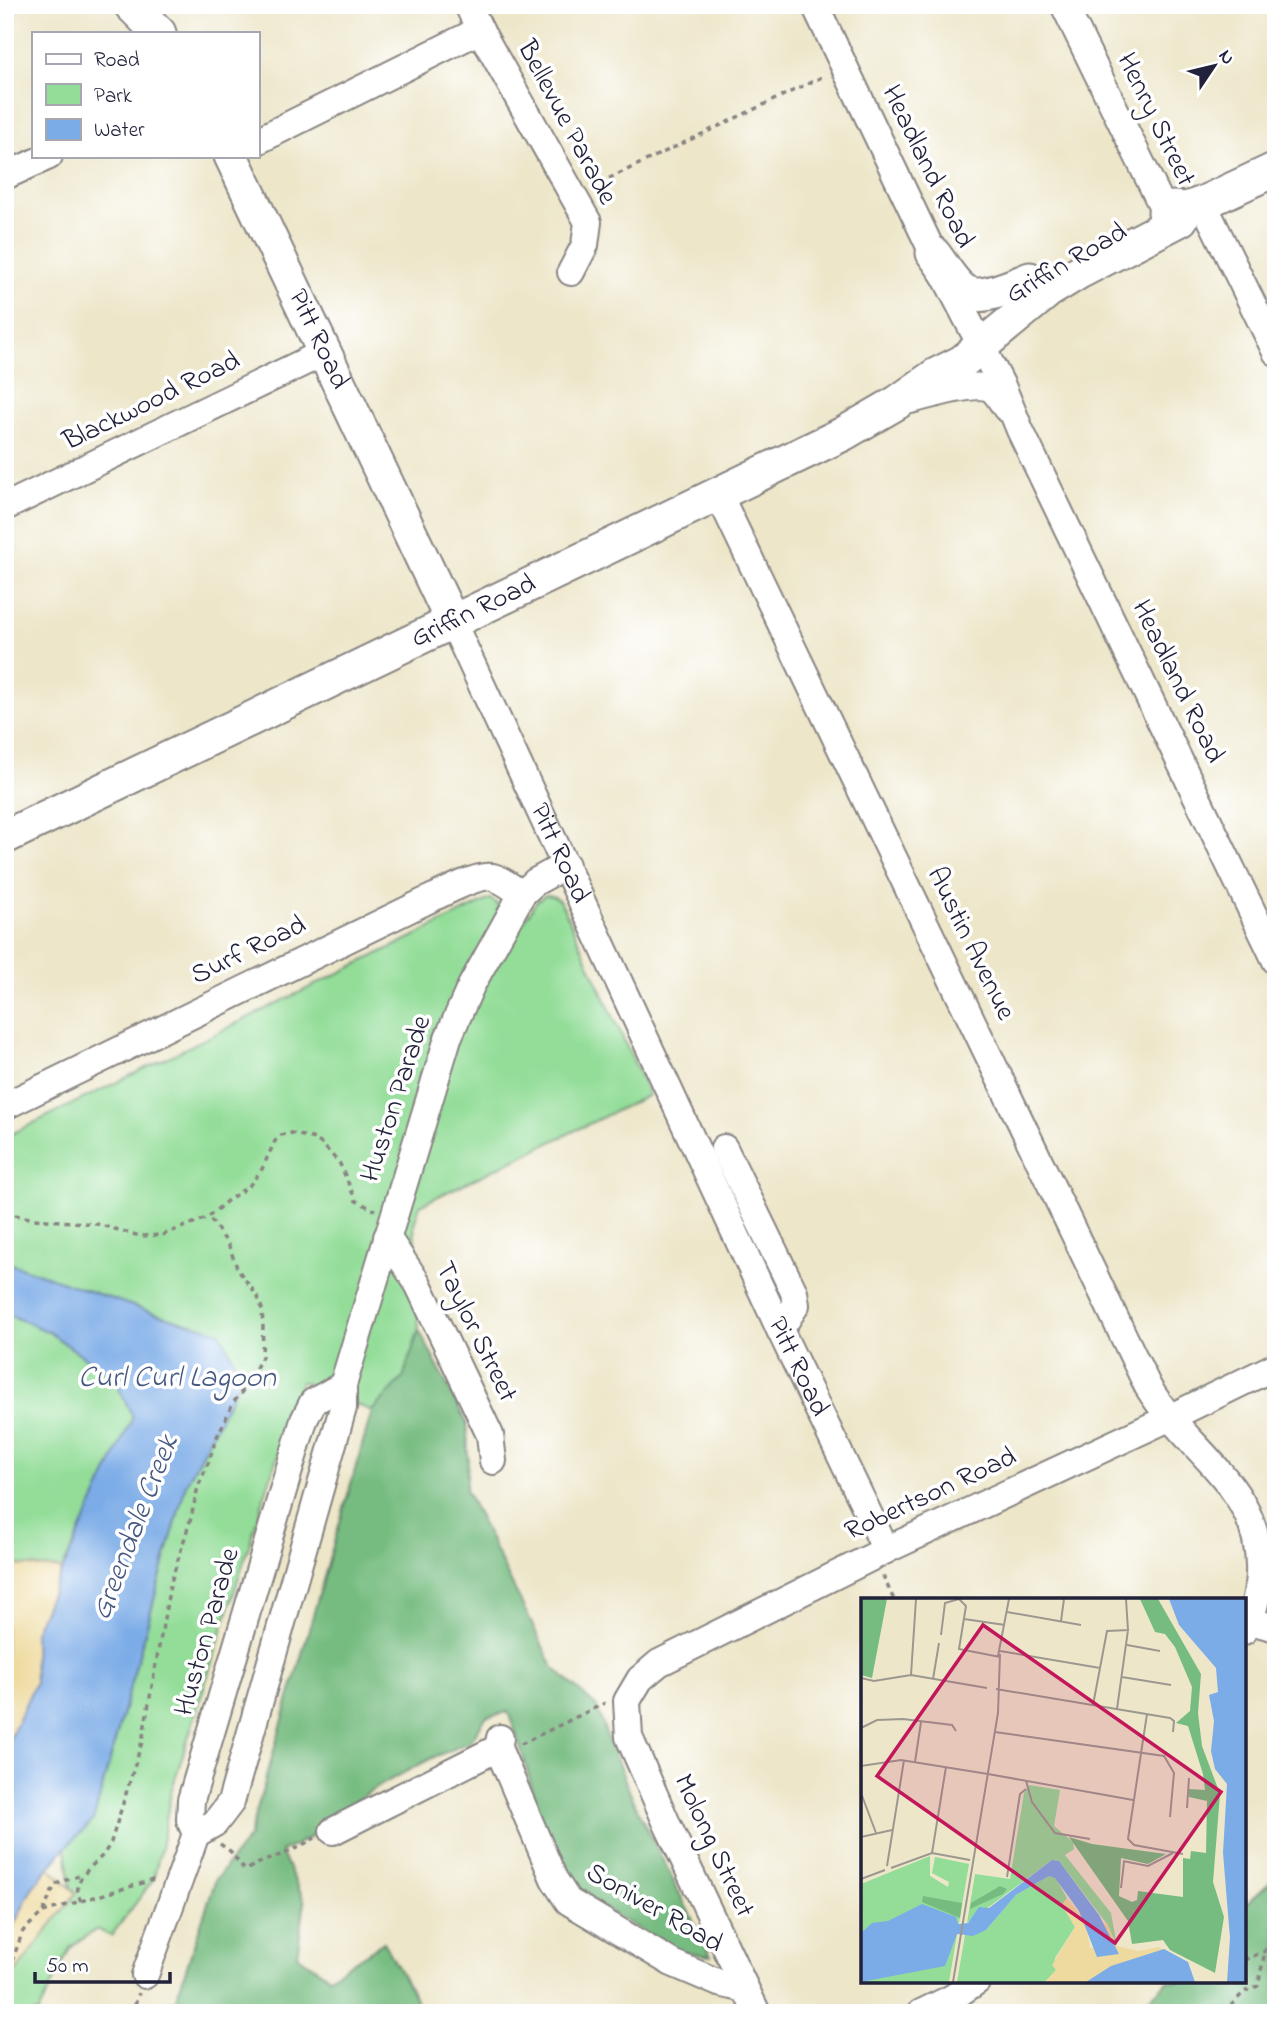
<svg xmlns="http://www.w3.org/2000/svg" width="1281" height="2018" font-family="'Indie Flower',sans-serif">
<rect width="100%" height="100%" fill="#fff"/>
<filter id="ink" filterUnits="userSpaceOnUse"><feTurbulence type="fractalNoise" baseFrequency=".0143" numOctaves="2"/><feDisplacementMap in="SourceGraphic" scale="14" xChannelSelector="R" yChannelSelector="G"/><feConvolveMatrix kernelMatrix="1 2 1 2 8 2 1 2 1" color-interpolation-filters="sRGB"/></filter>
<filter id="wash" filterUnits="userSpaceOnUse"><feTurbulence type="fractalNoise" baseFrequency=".00686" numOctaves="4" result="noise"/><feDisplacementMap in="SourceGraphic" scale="28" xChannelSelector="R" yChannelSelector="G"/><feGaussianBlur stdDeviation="1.57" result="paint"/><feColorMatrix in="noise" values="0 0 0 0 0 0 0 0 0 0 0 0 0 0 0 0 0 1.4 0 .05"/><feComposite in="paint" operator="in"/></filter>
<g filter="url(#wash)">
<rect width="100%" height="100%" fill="#ede6c9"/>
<!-- green -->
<g fill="#93dd98" stroke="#5a806a" stroke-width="2">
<path d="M 545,895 C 557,895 560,901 565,911 L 649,1095 L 420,1205 L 414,1224 L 419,1330 L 403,1378 L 372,1411 L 301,1381 L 171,1792 L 161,1848 L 153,1880 L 111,1936 L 97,1929 L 70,1948 L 38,2013 L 5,2013 L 5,1995 L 11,1978 L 76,1893 L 71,1888 L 66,1847 L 93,1821 L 186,1484 L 242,1376 L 219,1332 L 156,1314 L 5,1262 L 5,1137 L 490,899 L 523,923 L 536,902 Z"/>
<polygon points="5,1313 47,1331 115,1378 133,1417 103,1485 62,1569 5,1564"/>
</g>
<!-- forest -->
<g fill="#76bc80" stroke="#4c6f5e" stroke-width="2">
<polygon points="419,1330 467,1424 468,1462 466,1491 553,1667 597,1707 607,1737 636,1807 711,1956 678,1952 576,1892 545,1834 519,1742 508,1712 486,1717 470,1742 434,1757 382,1784 341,1811 309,1838 281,1852 305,1902 297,1955 329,1977 384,1942 417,2002 419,2013 160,2013 175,2002 216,1879 249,1837 372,1411 403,1378"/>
<polygon points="1276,1877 1276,2008 1273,2013 1134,2013 1168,1981 1244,1981 1244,1906"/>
</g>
<!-- sand -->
<g fill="#eeda9e" stroke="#887e6c" stroke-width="2">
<polygon points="5,1564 62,1569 34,1632 35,1683 5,1749"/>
<polygon points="49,1867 76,1893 11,1978 5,1995 5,1943 32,1888"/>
</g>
<!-- water -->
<polygon fill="#7cace7" stroke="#4f6791" stroke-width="2" points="5,1262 156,1314 220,1332 242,1376 186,1484 93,1821 66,1847 32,1888 5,1943 5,1749 35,1683 34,1632 133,1417 114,1378 47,1331 5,1313"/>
</g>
<g filter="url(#ink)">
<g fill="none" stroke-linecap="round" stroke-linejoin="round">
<defs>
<g id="minor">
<polyline points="468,5 480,30 588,222 585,245 571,272"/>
<polyline points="815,5 933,253 1002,386 1020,430 1276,961"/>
<polyline points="1064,5 1171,224"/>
<polyline points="257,141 480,30"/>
<polyline points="5,176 49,156"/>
<polyline points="1203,203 1276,352"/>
<path d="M 906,401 C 925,397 978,379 993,390 C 998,395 1002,402 1006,408"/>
<path d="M 719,495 L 1148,1387 C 1189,1454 1263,1487 1259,1575 C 1258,1594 1254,1614 1244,1631"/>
<polyline points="5,507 325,352"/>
<path id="s1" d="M 452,621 L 780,1330 L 886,1550"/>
<path d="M 5,1106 L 434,897 C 448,891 478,874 493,877 C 503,880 514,889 522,894"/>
<polyline points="724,1148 794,1292 796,1305 780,1330"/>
<polyline points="387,1237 418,1284 490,1435 493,1461"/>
<polyline points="1250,1621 1276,1628"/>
<polyline points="500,1738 498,1748 554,1879 568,1901 672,1963 719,1983 745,1989"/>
<polyline points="333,1831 498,1748"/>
<polyline points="196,1834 190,1820 191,1800 304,1420 313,1402 343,1385"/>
<polyline points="145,1975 196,1834 215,1823 231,1802 343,1408 343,1385 448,1038 471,986 522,894 535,882 566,865"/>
<polyline points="757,2013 668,1826 629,1737 627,1701 640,1679 659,1663 886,1550 1169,1418 1276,1366"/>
<polyline points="921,2013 952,1998 977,1981"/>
</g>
<g id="major">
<polyline points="131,5 159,33"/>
<path id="s2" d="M 231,156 L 452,621"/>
<polyline points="1165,212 1174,208 1186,209 1203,203 1276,169"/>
<path d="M 933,253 C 942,264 954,286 966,292 C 982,301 1014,285 1030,279"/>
<path id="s3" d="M 5,837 L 843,434 L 898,402 L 936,375 L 962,362 L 1048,291 L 1081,271 L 1181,219 L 1186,209"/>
</g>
</defs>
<!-- minor casing -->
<use href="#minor" stroke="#888482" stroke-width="30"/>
<!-- major casing -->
<use href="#major" stroke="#888482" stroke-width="37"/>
<!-- path -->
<g stroke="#888482" stroke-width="3.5" stroke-dasharray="5 5" stroke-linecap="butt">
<polyline points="591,187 824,76"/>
<polyline points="5,1213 34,1219 97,1224 140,1236 162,1235 207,1218 228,1200 249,1186 262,1169 275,1141 281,1135 291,1133 315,1139 323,1145 340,1164 356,1201 375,1210"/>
<polyline points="883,1576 894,1600"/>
<polyline points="521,1744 605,1703"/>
<polyline points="220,1844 230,1851 244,1869 247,1870 254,1865 291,1851 315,1838"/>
<path d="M 81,1901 C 70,1882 89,1869 101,1857 C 105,1853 108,1847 111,1842 L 142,1742 L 170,1585 L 191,1518 L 198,1487 L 209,1461 L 216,1439 L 233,1403 L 244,1389 L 262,1357 L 263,1326 L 262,1309 L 258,1297 L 238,1270 L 228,1244 L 208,1216"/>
<polyline points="43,1912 153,1880 158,1881"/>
<polyline points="1244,1960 1265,1951"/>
<polyline points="5,1980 23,1931 43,1912 55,1885 66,1880 82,1875"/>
<polyline points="129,2013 134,2007 139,1993"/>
<polyline points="1224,2013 1244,1992 1258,1986 1265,1951 1276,1939"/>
</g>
<!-- minor -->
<use href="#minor" stroke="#fff" stroke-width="26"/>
<!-- major -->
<use href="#major" stroke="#fff" stroke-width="33"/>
</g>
</g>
<g text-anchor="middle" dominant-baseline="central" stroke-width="7" stroke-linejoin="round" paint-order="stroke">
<!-- street labels -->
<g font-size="28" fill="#22223b" stroke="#fff">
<text transform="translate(1155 120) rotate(64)">Henry Street</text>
<text transform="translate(566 123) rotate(62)">Bellevue Parade</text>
<text transform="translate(927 167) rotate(64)">Headland Road</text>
<text transform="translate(1067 264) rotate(-30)">Griffin Road</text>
<text stroke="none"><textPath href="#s2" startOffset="203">Pitt Road</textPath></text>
<text transform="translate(152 402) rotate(-26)">Blackwood Road</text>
<text stroke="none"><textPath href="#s3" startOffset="520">Griffin Road</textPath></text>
<text transform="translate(1177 682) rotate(64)">Headland Road</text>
<text stroke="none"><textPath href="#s1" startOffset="256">Pitt Road</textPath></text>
<text transform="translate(970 944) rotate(64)">Austin Avenue</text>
<text transform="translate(249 951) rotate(-26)">Surf Road</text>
<text transform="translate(397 1099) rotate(-72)">Huston Parade</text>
<text transform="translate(475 1332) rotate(64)">Taylor Street</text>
<text stroke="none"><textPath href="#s1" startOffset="822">Pitt Road</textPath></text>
<text transform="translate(931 1495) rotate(-25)">Robertson Road</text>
<text transform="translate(208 1632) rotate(-74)">Huston Parade</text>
<text transform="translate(713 1846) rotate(65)">Molong Street</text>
<text transform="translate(654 1909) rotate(30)">Soniver Road</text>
</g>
<!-- water labels -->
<g font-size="30" font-style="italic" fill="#465980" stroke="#fff">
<text x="177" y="1379">Curl Curl Lagoon</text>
<text transform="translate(136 1528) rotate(-69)">Greendale Creek</text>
</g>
</g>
<!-- overview -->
<g transform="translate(861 1598)">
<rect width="385" height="385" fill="#ede6c9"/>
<path d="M 168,187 L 199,192 L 193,228 L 212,244 L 213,251 L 204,257 L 250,315 L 256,348 L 246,326 L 198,263 L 191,262 L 106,325 L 114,276 L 149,281 L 163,195 ZM 69,258 L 69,278 L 87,289 L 88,284 L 71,275 L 74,259 L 108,266 L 88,384 L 0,384 L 0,286 ZM 188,278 L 194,279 L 206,300 L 201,307 L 214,329 L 194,360 L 195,372 L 184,384 L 96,384 L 104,337 L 125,332 L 155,297 Z" fill="#93dd98"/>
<path d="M 0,1 L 26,1 L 11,80 L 0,77 ZM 279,1 L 297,1 L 340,76 L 337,115 L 341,148 L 359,196 L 352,284 L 363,319 L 354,375 L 309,352 L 302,342 L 271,346 L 267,323 L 208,239 L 231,246 L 305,256 L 287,266 L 260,260 L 258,298 L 271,304 L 276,302 L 277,293 L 322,299 L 322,260 L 329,261 L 330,253 L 345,255 L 346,203 L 328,199 L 328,191 L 344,192 L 342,176 L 327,128 L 315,125 L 329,113 L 331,89 L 314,49 L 304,36 L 294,34 ZM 139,288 L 146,291 L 142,296 L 109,311 L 110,305 ZM 62,298 L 101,305 L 99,320 L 61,304 Z" fill="#76bc80"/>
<path d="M 206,300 L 224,323 L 229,350 L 252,349 L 240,326 L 246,325 L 256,348 L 277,353 L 298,349 L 310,358 L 289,384 L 184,384 L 195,372 L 191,367 L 214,329 L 201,307 Z" fill="#eeda9e"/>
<path d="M 308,1 L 385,1 L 385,384 L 366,384 L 369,340 L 362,255 L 366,186 L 354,171 L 350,153 L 353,123 L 348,97 L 357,94 L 355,70 L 318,27 ZM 191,262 L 198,263 L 238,317 L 258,356 L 236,359 L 218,313 L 194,280 L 188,278 L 155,297 L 125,332 L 112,338 L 96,336 L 84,368 L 0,384 L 0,335 L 11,325 L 27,323 L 61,306 L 95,319 L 97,326 L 107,325 L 118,309 L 128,310 ZM 303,351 L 327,364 L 334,384 L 225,384 L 250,368 Z" fill="#7cace7"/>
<path fill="none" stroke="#9c9890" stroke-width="2" d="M 98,1 L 105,8 L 98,51 L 139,59M 146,14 L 220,27M 103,21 L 144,27M 200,23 L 203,1M 80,37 L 84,5 L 98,1M 266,47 L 299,53M 139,53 L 239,70M 137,58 L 148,1M 50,77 L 55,1M 261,79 L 310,87M 0,80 L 13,83 L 50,77 L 126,90M 72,81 L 78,45M 135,91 L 309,120 L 313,123 L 312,134M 232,107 L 246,33 L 267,32 L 265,1M 256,111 L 267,32M 286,116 L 267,241 L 273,247 L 322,256M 0,130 L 16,122 L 42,121 L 91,127 L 95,133M 134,134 L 303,158 L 313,175 L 309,219M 54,164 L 60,124M 0,168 L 40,162 L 127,176M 127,176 L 272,202M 165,183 L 171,204 L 194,235 L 229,241M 0,195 L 15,235M 326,210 L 328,180M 0,239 L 31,232M 71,255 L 85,169M 262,263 L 287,268 L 312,255M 26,268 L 43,162M 30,270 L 71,255 L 109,262M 146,279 L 159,196 L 165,191M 0,281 L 24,272M 260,290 L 263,264M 92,384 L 137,115 L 139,56"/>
<path fill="#c2185b" fill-opacity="0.15" stroke="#c2185b" stroke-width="3.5" d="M 122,27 L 360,194 L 254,345 L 16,178 Z"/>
<rect width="385" height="385" fill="none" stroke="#22223b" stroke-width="3.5"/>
</g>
<!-- margin -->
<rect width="1281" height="2018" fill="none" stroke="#fff" stroke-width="28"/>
<!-- legend -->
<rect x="32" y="32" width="228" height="126" fill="#ffffff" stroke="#a7a7b1" stroke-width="2"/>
<rect x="46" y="54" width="35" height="10" fill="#ffffff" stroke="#a7a7b1" stroke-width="2"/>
<text x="94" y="66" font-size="21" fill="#22223b">Road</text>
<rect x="46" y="84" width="35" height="21" fill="#93dd98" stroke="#a7a7b1" stroke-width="2"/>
<text x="94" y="102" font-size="21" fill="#22223b">Park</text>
<rect x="46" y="119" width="35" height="21" fill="#7cace7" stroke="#a7a7b1" stroke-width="2"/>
<text x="94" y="136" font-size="21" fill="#22223b">Water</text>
<!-- north arrow -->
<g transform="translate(1214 66) rotate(55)" stroke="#ffffff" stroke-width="5" paint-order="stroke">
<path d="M0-5L12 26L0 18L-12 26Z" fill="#22223b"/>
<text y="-10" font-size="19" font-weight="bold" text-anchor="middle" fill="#22223b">N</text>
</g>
<!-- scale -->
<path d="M35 1972v10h135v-10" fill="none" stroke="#22223b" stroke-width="3.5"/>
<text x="46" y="1972" font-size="21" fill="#22223b" stroke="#ffffff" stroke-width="5" paint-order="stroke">50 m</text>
</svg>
